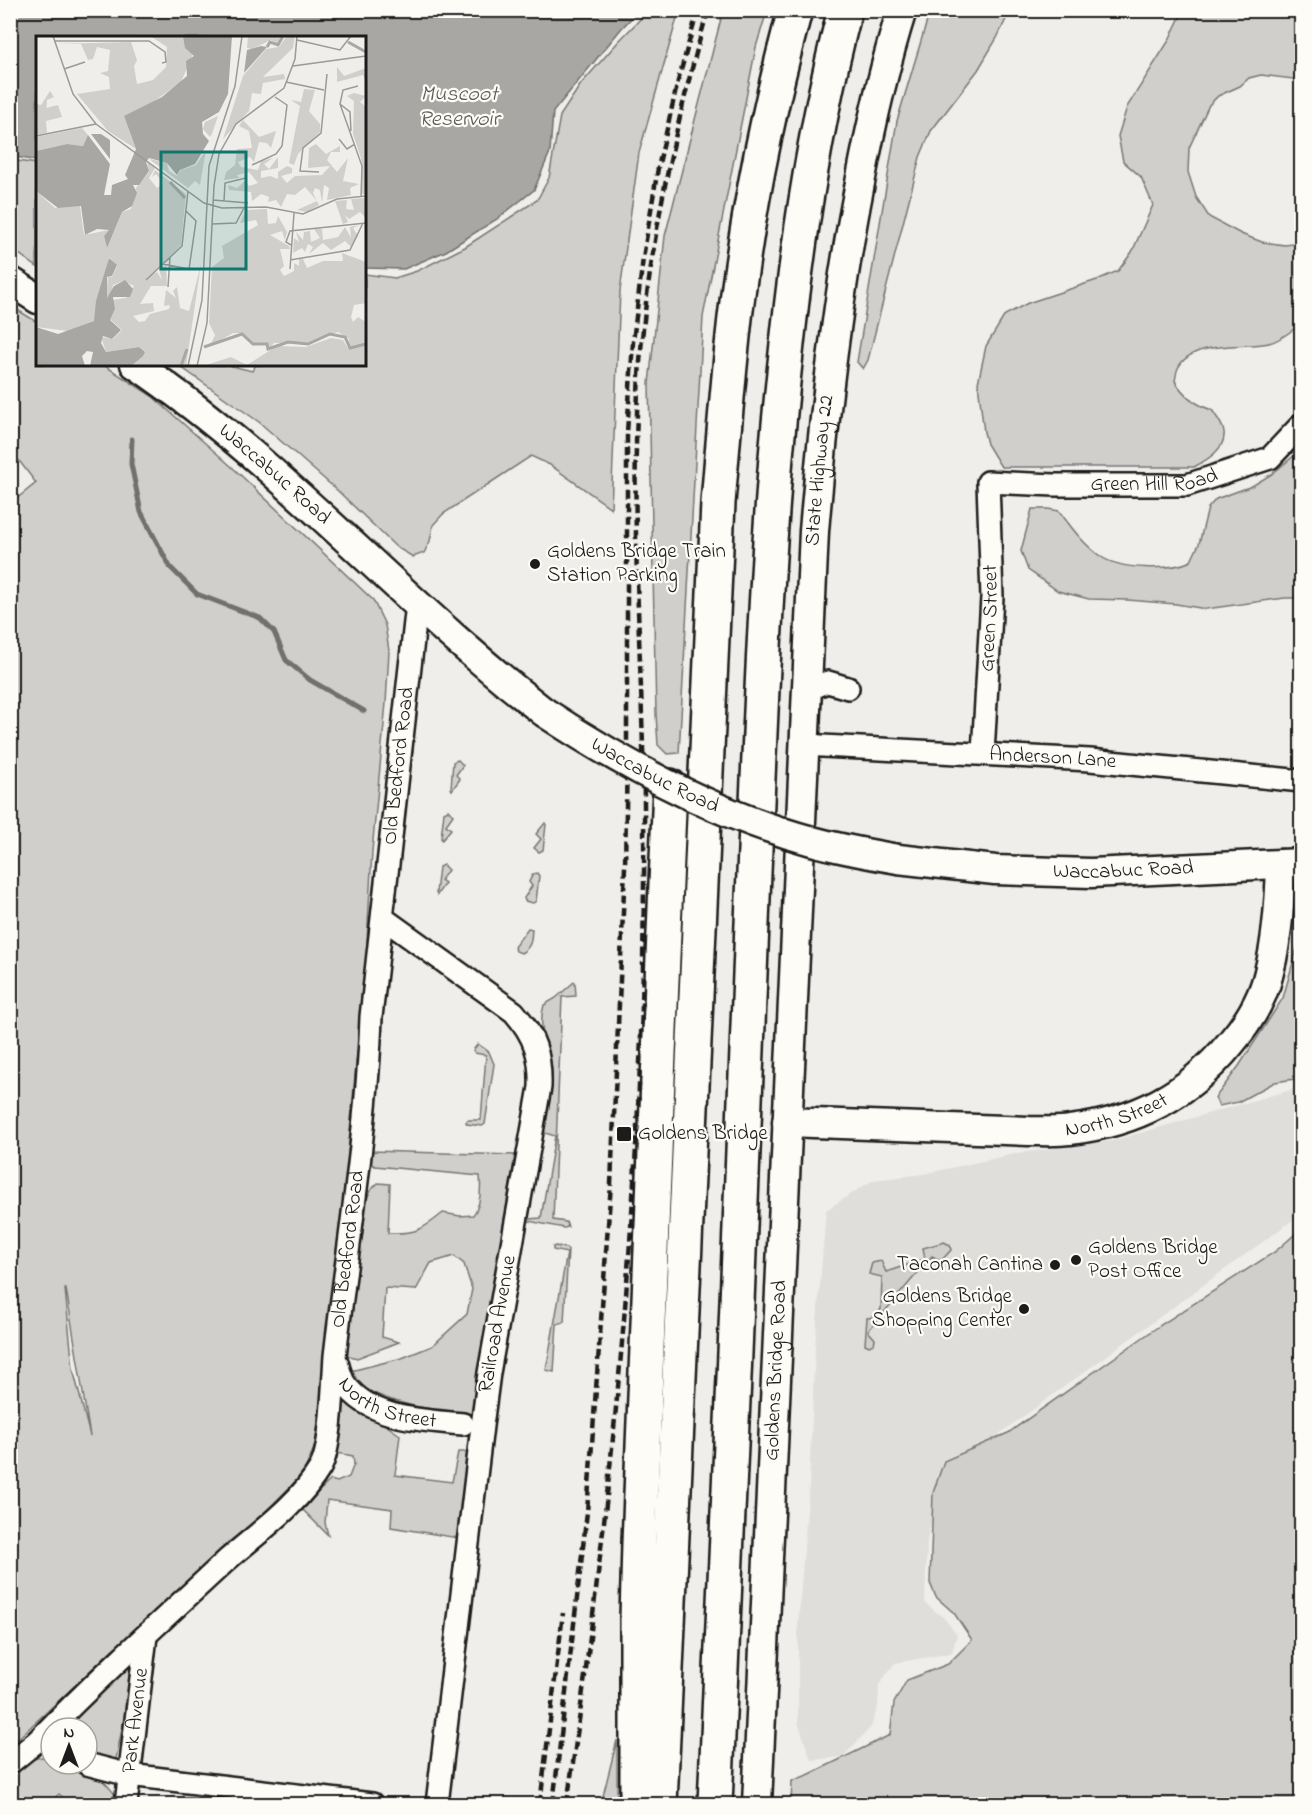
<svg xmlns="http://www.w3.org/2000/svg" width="1312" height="1815" font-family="'Indie Flower',sans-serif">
<rect width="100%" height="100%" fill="#f0eeea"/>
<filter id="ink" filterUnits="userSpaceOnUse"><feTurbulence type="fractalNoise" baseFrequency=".0167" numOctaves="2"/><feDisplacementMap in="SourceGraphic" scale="12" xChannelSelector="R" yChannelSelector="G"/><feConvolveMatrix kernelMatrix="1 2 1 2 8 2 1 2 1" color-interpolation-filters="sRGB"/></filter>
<g filter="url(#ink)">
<!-- built -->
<polygon fill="#e0deda" points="1301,1087 1301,1214 943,1475 927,1540 925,1603 944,1618 957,1635 952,1653 895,1663 879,1685 878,1706 871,1727 843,1757 811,1760 798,1722 798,1625 809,1485 815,1346 826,1210 873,1180 923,1174 1019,1153 1112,1141"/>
<!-- green -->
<g fill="#d0cfcc" stroke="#767674" stroke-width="1.5" fill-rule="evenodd">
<polygon points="648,11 679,11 639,153 620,291 611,508 550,465 531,456 443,514 433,525 430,541 424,553 413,557 396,547 338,491 259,422 178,365 228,365 252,371 256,365 364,364 365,274 395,278 417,271 465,247 537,200 549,178 560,116 581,84 618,42"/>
<polygon points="723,11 767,11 756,47 703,317 679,753 667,754 658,745 656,714 649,384 665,236"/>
<polygon points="930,11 1010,11 997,38 978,70 931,131 920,157 868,360 863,369 857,362 897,121"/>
<path d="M 1183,11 L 1301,11 L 1301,80 L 1261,75 L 1249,78 L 1240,86 L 1218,96 L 1209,105 L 1189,148 L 1188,172 L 1196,197 L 1209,217 L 1241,234 L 1262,242 L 1285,245 L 1301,243 L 1301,324 C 1292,330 1280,341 1269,343 C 1244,349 1193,339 1178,368 C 1176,372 1176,377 1175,381 C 1184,396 1196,405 1212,410 C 1216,416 1223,425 1224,432 C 1226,449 1207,460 1194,467 L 1001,467 L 987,444 L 984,432 L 978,383 L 986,346 L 1005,315 L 1028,303 L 1097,280 L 1118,271 L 1132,252 L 1153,205 L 1141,177 L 1123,161 L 1118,136 L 1127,107 L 1168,42 Z"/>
<polygon points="10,160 37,164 37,267 11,248"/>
<path d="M 11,306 L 37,322 L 38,364 L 104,365 L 152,396 L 232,467 L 373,600 L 385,625 L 389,651 L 386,703 L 372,851 L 361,1052 L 357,1052 L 342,1223 L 317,1441 L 303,1474 L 253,1524 L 207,1563 L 11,1745 L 10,504 L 36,483 L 11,450 ZM 65,1289 L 66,1289 L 90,1436 L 73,1369 Z"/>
<path d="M 1301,453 L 1301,598 L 1285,598 L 1206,609 L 1176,604 L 1128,600 L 1089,599 L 1058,591 L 1028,570 L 1021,551 L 1032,509 L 1048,509 L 1059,511 C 1071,527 1083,544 1100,556 C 1119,570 1171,571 1191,561 L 1199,544 L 1208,508 L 1216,499 L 1252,486 L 1272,474 L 1295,455 Z"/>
<polygon points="458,760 463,765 456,775 460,779 452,790 451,788 453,762"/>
<polygon points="448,810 453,815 446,825 451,829 442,840 441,838 444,812"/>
<polygon points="545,823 546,825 543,850 539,852 534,848 541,839 536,834"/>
<polygon points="443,865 448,870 441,880 445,883 437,895 436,893 439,867"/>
<polygon points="537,873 539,876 536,901 533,903 525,901 524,898 532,886 529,882 533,874"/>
<path d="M 528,928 L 532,929 C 531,940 532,947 521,953 L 516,951 L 514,947 Z"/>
<polygon points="1301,934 1301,1078 1275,1082 1238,1102 1219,1106 1215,1098 1239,1066 1283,998"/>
<path d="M 574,982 L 575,982 L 576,996 L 562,997 L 553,1220 L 566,1222 L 568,1227 L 564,1228 L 528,1221 L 528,1219 L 541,1218 L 555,1136 L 545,1133 L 544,1130 C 547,1112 553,1092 552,1074 C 551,1047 536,1032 544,1005 L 556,998 Z"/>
<polygon points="478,1044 489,1052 494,1064 485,1124 482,1126 467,1124 466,1122 468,1120 481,1120 486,1055 475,1053 473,1050"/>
<path d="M 369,1151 L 515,1155 L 472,1414 C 435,1410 393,1406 360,1386 C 355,1382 351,1376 347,1372 L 402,1358 L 432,1346 L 467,1314 L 472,1289 L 464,1264 L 454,1256 L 431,1263 L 416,1290 L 385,1288 L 382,1337 L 399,1342 L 357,1358 L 346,1355 L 344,1349 L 362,1213 L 370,1191 L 378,1183 L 390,1184 L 388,1233 C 416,1234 422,1230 443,1213 L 460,1216 L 473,1215 C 481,1206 481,1188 480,1176 L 375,1166 L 369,1163 Z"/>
<polygon points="1301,1229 1301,1804 791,1804 792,1781 810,1774 890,1735 894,1703 907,1680 948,1664 972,1640 954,1613 936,1597 930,1583 933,1493 944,1461 1008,1433 1159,1326 1276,1251"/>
<polygon points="944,1242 950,1245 951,1250 941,1261 932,1256 868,1331 875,1339 874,1344 869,1346 865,1344 867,1318 875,1317 881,1309 882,1277 869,1274 872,1263 881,1261 886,1272 925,1259 923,1248"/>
<polygon points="555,1246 566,1248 568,1250 564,1322 557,1324 554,1372 546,1370 567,1253 553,1250 553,1247"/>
<polygon points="342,1395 400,1435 395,1475 452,1482 458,1452 468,1452 458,1538 391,1527 392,1509 327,1500 325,1523 328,1535 301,1508 331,1480 337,1482 349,1477 354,1464 353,1456 337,1453"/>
<polygon points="131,1660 124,1719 116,1759 111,1760 87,1755 87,1728 60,1728"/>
<polygon points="617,1740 617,1804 601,1804"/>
<path d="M 41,1757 L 51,1759 L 51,1764 C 59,1764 68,1763 76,1765 C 91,1769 116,1788 118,1804 L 70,1804 L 59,1794 L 48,1804 L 42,1801 L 38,1804 L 11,1804 L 11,1776 L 27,1761 Z"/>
</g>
<!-- water -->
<polygon fill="#a8a7a3" stroke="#706f6d" stroke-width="1.5" points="10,11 11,10 638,11 621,29 553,112 550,152 534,190 497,219 446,251 404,269 365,268 364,38 38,38 37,161 11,156"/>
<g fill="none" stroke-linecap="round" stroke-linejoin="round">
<!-- stream -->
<polyline stroke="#706f6d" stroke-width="5" points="132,439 131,464 141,512 170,567 197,594 260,618 274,632 286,660 310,680 364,711"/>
<defs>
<g id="minor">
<polyline points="806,689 828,682 848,688"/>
<path id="s1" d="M 803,745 L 1090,760 L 1302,781"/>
<path id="s2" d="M 983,753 L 992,597 L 988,482 L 1055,485 L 1187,485 L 1270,458 L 1302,424"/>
<path d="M 383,918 L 514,1012 C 535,1036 541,1056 540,1087 L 489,1373 L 482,1426 L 437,1804"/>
<path id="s3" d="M 337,1362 C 339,1369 341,1378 345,1384 C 371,1420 423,1420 463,1424"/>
<path id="s4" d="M 10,1763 L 36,1742 C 97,1679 162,1620 227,1560 C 259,1532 298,1505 320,1468 C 332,1449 333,1381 335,1356 C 348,1243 367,1130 371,1017 L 417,604"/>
<polyline points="87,1764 129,1775 372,1804"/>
<path id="s5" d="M 126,1804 L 146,1636"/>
</g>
<g id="secondary">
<polyline points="10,281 38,299"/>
<path id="s6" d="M 135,364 C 284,465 402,603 544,712"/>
<path id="s7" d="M 898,859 L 995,870 L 1091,873 L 1302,863"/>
<path id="s8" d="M 787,1122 L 1029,1131 C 1043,1131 1057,1132 1070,1130 C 1136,1122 1188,1095 1230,1044 C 1248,1023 1263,999 1269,972 C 1278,937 1280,900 1281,864"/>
<path id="s9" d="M 757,1804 L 814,531 C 824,414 837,299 860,183 C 871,125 884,67 902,10"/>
</g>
<g id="motorway">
<polyline points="637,1804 637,1619 639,1543 670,786"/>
<path d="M 660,1804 L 718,503 C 723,442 728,380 735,318 C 747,215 768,111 795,10"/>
<path d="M 715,1804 C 730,1494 742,1183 754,873 C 760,734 765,596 776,457 C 789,307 807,156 845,10"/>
</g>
</defs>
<!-- minor casing -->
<use href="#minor" stroke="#1c1c1c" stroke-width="26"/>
<!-- secondary casing -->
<use href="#secondary" stroke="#1c1c1c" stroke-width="33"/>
<!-- motorway casing -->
<use href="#motorway" stroke="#1c1c1c" stroke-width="38"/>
<!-- minor -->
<use href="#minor" stroke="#fdfcf7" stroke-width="21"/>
<!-- secondary -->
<use href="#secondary" stroke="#fdfcf7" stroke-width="28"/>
<!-- motorway -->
<use href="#motorway" stroke="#fdfcf7" stroke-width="33"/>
<!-- rail -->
<g stroke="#1c1c1c" stroke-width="4.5" stroke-dasharray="9 4.5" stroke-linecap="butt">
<polyline points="540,1804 563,1613"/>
<polyline points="553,1804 587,1512 611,1184 625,867 627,751 627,433 633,342 643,258 658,168 678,81 698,10"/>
<path d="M 567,1804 C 608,1526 637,1246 643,965 C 644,892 645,819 643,747 C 639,611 629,475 642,339 C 653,227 677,118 708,10"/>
</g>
<defs>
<g id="secondary-bridge">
<path id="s10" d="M 544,712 C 627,767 716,815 812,841 C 841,849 869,854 898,859"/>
</g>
</defs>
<!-- secondary-bridge casing -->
<use href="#secondary-bridge" stroke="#1c1c1c" stroke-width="33" stroke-linecap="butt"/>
<!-- secondary-bridge -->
<use href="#secondary-bridge" stroke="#fdfcf7" stroke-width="28"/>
</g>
</g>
<!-- markers -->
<g fill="#1c1c1c" stroke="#fdfcf7" stroke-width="2">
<circle cx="535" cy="564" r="6"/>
<rect x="616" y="1126" width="16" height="16" rx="3"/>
<circle cx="1076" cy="1260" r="6"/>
<circle cx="1055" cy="1265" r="6"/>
<circle cx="1024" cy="1309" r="6"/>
</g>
<g text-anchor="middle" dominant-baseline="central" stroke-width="4.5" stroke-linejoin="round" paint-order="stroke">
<!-- street labels -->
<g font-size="21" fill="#1c1c1c" stroke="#fdfcf7">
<text stroke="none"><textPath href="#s9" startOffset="1335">State Highway 22</textPath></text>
<text stroke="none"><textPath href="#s6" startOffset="178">Waccabuc Road</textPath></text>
<text stroke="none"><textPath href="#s2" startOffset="438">Green Hill Road</textPath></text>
<text stroke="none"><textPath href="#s2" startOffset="135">Green Street</textPath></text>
<text stroke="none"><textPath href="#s1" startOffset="250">Anderson Lane</textPath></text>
<text stroke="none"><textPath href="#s4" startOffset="1136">Old Bedford Road</textPath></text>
<text stroke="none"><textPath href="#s10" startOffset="128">Waccabuc Road</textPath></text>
<text stroke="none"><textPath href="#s7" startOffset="226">Waccabuc Road</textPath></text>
<text stroke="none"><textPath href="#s8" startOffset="332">North Street</textPath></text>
<text stroke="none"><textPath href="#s4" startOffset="650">Old Bedford Road</textPath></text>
<text transform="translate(498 1324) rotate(-80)">Railroad Avenue</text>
<text stroke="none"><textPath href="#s9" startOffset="434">Goldens Bridge Road</textPath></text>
<text stroke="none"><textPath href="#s3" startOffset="72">North Street</textPath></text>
<text stroke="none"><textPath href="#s5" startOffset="84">Park Avenue</textPath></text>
</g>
<!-- poi labels -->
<g font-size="21" fill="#1c1c1c" stroke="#fdfcf7" text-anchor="start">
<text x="547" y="552">Goldens Bridge Train<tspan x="547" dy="24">Station Parking</tspan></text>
<text x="638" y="1134">Goldens Bridge</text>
<text x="1088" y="1248">Goldens Bridge<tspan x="1088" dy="24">Post Office</tspan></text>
<text x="1043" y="1265" text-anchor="end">Taconah Cantina</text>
<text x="1012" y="1297" text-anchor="end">Goldens Bridge<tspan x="1012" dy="24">Shopping Center</tspan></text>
</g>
<!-- water labels -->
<g font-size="22" font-style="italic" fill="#5b5b59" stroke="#fdfcf7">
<text x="459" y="95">Muscoot<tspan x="459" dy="25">Reservoir</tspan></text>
</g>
</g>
<!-- overview -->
<g transform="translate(36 36)">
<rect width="330" height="330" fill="#f0eeea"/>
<path d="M 44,0 L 147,0 L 157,18 L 145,46 L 106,74 L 88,80 L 100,113 L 72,95 L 41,58 L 74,53 L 73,41 L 64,37 L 72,35 L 74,14 L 61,11 L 57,23 L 52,24 L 45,8 L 21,8 L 95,6 L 101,24 L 98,30 L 101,48 L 117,44 L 130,31 L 131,11 L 116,1 ZM 212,0 L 246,0 L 241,8 L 235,4 L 216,13 L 211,12 ZM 259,0 L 257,12 L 227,41 L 248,38 L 249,43 L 227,47 L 225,58 L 216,57 L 213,75 L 187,103 L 207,40 L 230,13 L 243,11 L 250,1 ZM 301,31 L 308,40 L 330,32 L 330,46 L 327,39 L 301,46 ZM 268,53 L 279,54 L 273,75 L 284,88 L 284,96 L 262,118 L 258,129 L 253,127 L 264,70 L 255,64 L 265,66 ZM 14,55 L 18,61 L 11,64 L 10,79 L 10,72 L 22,69 L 26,81 L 10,85 L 11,97 L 0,99 L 0,68 L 5,69 ZM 318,57 L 330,60 L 324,66 L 330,71 L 330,158 L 326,158 L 325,122 L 317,98 L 318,65 L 311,60 ZM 182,80 L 176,98 L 174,101 L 167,93 L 169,86 ZM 207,84 L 223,101 L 240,95 L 235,112 L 231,107 L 223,106 L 218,126 L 214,121 L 202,126 L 205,131 L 222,134 L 225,125 L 237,122 L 228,128 L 233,133 L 242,121 L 242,132 L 225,135 L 225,142 L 234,140 L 242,143 L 242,136 L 251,130 L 256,132 L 256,137 L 245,140 L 251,147 L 259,140 L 286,139 L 294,130 L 272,132 L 273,112 L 280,108 L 290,118 L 304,110 L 304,116 L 295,116 L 291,124 L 301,136 L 312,122 L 307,145 L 323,148 L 314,152 L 315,159 L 291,164 L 293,152 L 288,149 L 286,167 L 284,154 L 279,152 L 277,157 L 283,169 L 271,176 L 261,174 L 281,165 L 269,151 L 259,159 L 251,158 L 245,171 L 240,164 L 232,166 L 233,161 L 225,158 L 216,165 L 215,156 L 193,154 L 192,149 L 201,152 L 209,145 L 213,150 L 222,147 L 213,136 L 201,139 L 203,142 L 188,144 L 190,136 L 199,129 L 201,113 L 216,112 L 213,95 L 203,90 ZM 46,92 L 52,99 L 47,110 L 31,108 L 0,115 L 0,101 ZM 170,114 L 164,149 L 159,145 L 152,152 L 113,123 L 131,127 L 133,135 L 141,140 L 145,134 L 160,129 ZM 111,126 L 119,132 L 113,142 L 121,152 L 127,147 L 120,138 L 116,141 L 119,134 L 150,158 L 145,209 L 117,238 L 125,246 L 117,238 L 121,236 L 126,244 L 123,233 L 130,229 L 131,250 L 115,250 L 104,268 L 117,267 L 118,275 L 97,280 L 103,286 L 109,285 L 114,278 L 133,273 L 134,269 L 128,270 L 130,254 L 140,262 L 137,255 L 141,251 L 144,272 L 153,275 L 165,228 L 150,330 L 94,330 L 109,316 L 103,311 L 70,316 L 65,301 L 77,303 L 86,294 L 74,283 L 79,273 L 76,264 L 90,262 L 98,250 L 87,245 L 77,249 L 75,261 L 70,261 L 72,241 L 76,241 L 81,230 L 73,221 L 58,285 L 32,295 L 0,291 L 0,155 L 19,172 L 44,170 L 48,199 L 73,194 L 68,200 L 71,212 L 86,176 L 95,173 L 100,152 L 113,136 ZM 330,162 L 330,182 L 324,176 L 313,183 L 309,179 L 312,186 L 307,188 L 299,165 L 311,164 L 310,173 L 318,174 L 315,163 ZM 231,173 L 232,188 L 240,187 L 242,180 L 251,196 L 249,204 L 246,195 L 234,199 L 253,210 L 254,213 L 244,213 L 248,230 L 244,234 L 248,240 L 258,235 L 258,227 L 263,230 L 263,223 L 267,223 L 271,232 L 287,225 L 307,225 L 306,217 L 330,226 L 330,267 L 318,269 L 315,281 L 317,286 L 322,281 L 330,286 L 330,330 L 167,330 L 195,321 L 211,329 L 241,310 L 270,311 L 295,302 L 307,304 L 312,312 L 323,310 L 312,310 L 313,303 L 302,296 L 272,307 L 238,307 L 234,312 L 231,307 L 216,307 L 206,297 L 197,297 L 174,310 L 179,299 L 173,287 L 176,231 L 188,222 L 186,210 L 222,189 L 220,184 L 204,187 L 210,174 ZM 323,189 L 317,192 L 322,200 L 315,211 L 309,205 L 295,214 L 287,207 L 273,218 L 277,211 L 272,208 L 269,216 L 266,212 L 257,217 L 258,202 L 263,206 L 260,196 L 267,204 L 268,196 L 274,195 L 275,206 L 284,202 L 278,193 L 286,193 L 287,204 L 302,201 L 309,191 L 315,202 L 314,191 Z" fill="#d0cfcc"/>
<path d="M 147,0 L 196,0 L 192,58 L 183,76 L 166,86 L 167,98 L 173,105 L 159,128 L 144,134 L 141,139 L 131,127 L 113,122 L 110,126 L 113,135 L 103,149 L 97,149 L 101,157 L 96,170 L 86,176 L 71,212 L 68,200 L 73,194 L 61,193 L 49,199 L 45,170 L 22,172 L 0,155 L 0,115 L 31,108 L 47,110 L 52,99 L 74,128 L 68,159 L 75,159 L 76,149 L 92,143 L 89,139 L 100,113 L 88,80 L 126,61 L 151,40 L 150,25 L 158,20 L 149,12 ZM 225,10 L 231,11 L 208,37 L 211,14 ZM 55,98 L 65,98 L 74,104 L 74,123 ZM 73,222 L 81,229 L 76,240 L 71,241 L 71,262 L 78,250 L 89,244 L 97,253 L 94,261 L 77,261 L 79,273 L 74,284 L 85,294 L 76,303 L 67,300 L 65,307 L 70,316 L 103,311 L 109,316 L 107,320 L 95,330 L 54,330 L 57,316 L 51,315 L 46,320 L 49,330 L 0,330 L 0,291 L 22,298 L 58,285 L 60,265 Z" fill="#a8a7a3"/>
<path fill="none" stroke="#a8a7a3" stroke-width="3" d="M 312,6 L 330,16M 231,11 L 234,6 L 242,9 L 247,0M 134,146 L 149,162M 168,311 L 206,298 L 217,308 L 231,308 L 232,313 L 252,306 L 272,308 L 294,298 L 309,301 L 314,312 L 330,308M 145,330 L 151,313"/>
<path fill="none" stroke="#9b9a98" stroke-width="1.5" d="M 17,0 L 37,58 L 60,88 L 168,167 L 186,172 L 230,171 L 267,178 L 301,163 L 330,160M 261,4 L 304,14 L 315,0M 18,5 L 113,5 L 129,16 L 130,26 L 126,27M 257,30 L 330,20M 28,33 L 49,26M 250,46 L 288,54M 322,50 L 307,54 L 304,68 L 326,130 L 325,161M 304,68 L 314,76 L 315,95M 0,100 L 60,88M 303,103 L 311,113 L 319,108M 216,129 L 240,118 L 246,110 L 251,69 L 239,61M 283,136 L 264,135 L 267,112 L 285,97 L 291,38M 177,164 L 212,167M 188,165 L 189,147 L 210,142M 176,188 L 200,187 L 208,172M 255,209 L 250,206 L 254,195 L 330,187M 254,224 L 314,214 L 327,187M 127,228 L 153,233 L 160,185 L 150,175M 254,233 L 258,177M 110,244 L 146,210 L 152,155M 132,251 L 134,221M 152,330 L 166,264 L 173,130 L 199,50 L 206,0M 161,330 L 171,287 L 178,150 L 183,118 L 200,88 L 248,52 L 259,23 L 261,0"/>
<path fill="#0f766e" fill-opacity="0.15" stroke="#0f766e" stroke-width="3" d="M 125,116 L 210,116 L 210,233 L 125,233 Z"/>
<rect width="330" height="330" fill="none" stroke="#1c1c1c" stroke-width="3"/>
</g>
<!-- margin -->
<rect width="1312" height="1815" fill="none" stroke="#fdfcf7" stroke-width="36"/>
<rect x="18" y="18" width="1276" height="1779" fill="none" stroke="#1c1c1c" stroke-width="2" filter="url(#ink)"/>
<!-- north arrow -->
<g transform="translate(69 1746)"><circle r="28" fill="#fdfcf7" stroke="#a3a29f" stroke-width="1.5"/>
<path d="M0-4.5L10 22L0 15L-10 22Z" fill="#1c1c1c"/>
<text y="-9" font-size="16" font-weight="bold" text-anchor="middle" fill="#1c1c1c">N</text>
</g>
</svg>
